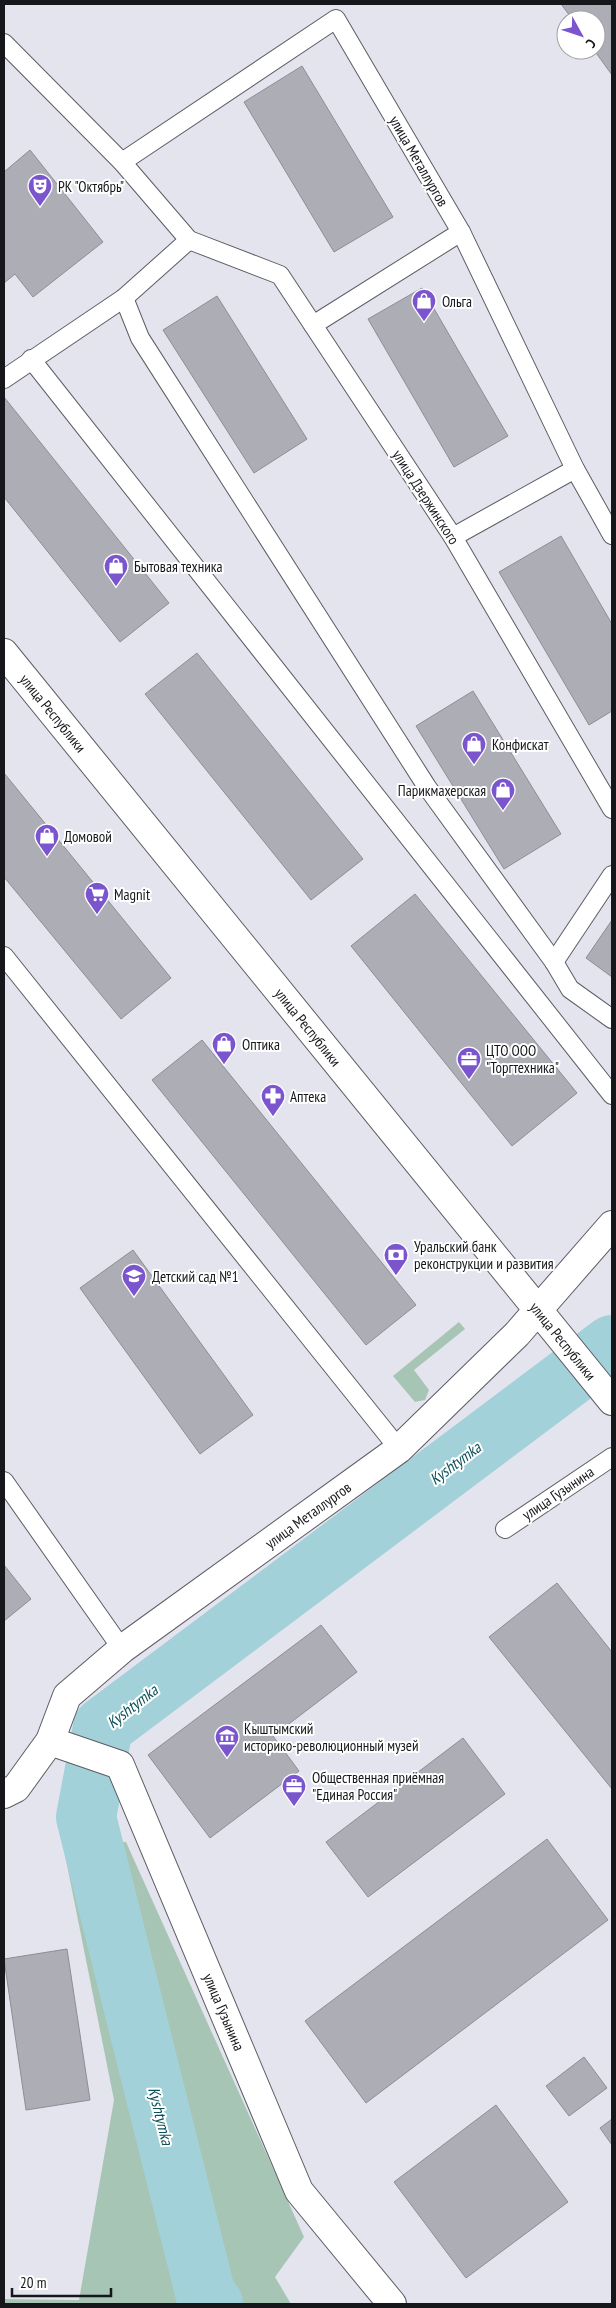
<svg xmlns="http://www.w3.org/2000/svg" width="616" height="2308" font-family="'PT Sans Narrow',sans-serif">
<rect width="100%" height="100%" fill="#e4e4ee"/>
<!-- green -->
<g fill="#a7c5b4">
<polygon points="459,1322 465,1329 414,1370 429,1390 425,1400 415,1402 393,1376"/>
<polygon points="126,1842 304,2237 275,2277 291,2304 4,2304 4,2299 79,2300 114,2100 63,1845"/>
</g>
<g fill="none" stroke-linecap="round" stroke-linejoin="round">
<!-- river -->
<polyline stroke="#a3d1d9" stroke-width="60" points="213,2304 206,2296 86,1817 103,1727 612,1345"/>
</g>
<!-- building -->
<g fill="#adadb6" stroke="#8c8d96">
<polygon points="561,4 612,4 612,75 594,50 596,50 596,20 573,20"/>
<polygon points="302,66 393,217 334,252 244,102"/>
<polygon points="30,150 103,242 33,297 15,274 4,283 4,172"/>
<polygon points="422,288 508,436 454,467 368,319"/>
<polygon points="217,296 307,439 254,473 163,330"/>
<polygon points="4,397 169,603 120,642 4,497"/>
<polygon points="561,536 612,624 612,711 589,725 499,572"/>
<polygon points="197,653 363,859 311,900 145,694"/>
<polygon points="473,691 561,834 504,869 416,726"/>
<polygon points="4,773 171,978 121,1019 4,877"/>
<polygon points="415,894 577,1093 512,1146 351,946"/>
<polygon points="612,920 612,977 586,958"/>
<polygon points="202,1040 416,1305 366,1345 152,1080"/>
<polygon points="133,1250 253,1415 200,1454 80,1288"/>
<polygon points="4,1565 31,1599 4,1621"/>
<polygon points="557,1583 612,1652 612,1789 489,1637"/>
<polygon points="321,1625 357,1672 273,1736 299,1771 210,1838 148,1755"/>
<polygon points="463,1738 505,1794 368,1897 326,1842"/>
<polygon points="547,1839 608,1920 366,2103 305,2021"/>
<polygon points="67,1949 90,2100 26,2110 4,1959"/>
<polygon points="584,2057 607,2088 569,2116 546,2086"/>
<polygon points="496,2105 568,2202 466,2278 394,2182"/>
<polygon points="612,2119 612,2145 600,2128"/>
</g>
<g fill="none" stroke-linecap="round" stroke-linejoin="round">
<defs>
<g id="service">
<polyline points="4,43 122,162 189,240 280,275 453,537 612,809"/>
<polyline points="122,162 336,19 461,232 575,469 612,535"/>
<polyline points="124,298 140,338 427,787 554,962 570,989 612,1019"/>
<polyline points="313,325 461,232"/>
<polyline points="31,359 612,1095"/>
<polyline points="4,379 124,298 189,240"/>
<polyline points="453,537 575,469"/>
<polyline points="4,956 399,1449"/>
<polyline points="554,962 612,875"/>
<polyline points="4,1481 122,1649"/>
<polyline points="505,1529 612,1457"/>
</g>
<g id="minor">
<polyline points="50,1741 120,1765 299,2191 392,2304"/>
<polyline points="4,1794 16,1788 50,1741 67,1696 122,1649 399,1449 517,1334 612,1225"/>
</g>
<polyline id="secondary" points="4,653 612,1401"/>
</defs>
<!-- service casing -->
<use href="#service" stroke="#5c5c64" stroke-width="20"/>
<!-- minor casing -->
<use href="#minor" stroke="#5c5c64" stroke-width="30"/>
<!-- secondary casing -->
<use href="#secondary" stroke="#5c5c64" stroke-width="30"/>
<!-- service -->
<use href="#service" stroke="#fff" stroke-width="18"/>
<!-- minor -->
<use href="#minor" stroke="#fff" stroke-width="28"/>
<!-- secondary -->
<use href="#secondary" stroke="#fff" stroke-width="28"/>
</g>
<!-- icons -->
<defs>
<symbol id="theatre-pin" viewBox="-11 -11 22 30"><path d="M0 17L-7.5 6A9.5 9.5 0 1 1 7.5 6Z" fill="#7a55ce" stroke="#fff"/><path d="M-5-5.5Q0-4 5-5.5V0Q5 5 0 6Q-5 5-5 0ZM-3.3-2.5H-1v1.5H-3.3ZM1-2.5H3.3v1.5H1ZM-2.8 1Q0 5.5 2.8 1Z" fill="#fff"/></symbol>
<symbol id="shop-pin" viewBox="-11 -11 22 30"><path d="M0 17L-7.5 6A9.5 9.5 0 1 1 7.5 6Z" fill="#7a55ce" stroke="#fff"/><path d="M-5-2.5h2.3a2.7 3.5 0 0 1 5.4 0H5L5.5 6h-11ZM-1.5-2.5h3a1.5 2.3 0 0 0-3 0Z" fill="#fff"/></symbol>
<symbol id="supermarket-pin" viewBox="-11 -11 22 30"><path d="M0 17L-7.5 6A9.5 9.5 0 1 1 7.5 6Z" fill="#7a55ce" stroke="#fff"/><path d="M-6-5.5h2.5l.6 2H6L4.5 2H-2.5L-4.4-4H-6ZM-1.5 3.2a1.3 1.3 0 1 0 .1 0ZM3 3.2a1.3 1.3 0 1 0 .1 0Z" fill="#fff"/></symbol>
<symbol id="office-pin" viewBox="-11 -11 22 30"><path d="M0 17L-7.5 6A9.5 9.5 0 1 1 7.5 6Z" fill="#7a55ce" stroke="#fff"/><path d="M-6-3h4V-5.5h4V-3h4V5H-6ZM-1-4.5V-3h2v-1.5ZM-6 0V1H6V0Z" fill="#fff"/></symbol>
<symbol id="pharmacy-pin" viewBox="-11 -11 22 30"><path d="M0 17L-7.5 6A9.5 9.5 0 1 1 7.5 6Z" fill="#7a55ce" stroke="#fff"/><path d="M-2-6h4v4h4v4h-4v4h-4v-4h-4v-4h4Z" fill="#fff"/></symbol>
<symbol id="bank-pin" viewBox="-11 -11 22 30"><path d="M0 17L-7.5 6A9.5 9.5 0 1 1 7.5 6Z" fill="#7a55ce" stroke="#fff"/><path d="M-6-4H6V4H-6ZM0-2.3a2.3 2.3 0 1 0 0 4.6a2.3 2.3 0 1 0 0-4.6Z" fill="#fff"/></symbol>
<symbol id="school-pin" viewBox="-11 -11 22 30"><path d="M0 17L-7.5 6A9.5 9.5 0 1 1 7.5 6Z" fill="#7a55ce" stroke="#fff"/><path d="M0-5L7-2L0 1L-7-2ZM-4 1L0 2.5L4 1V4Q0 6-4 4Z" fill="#fff"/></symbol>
<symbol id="museum-pin" viewBox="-11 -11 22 30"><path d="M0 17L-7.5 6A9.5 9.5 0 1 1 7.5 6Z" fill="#7a55ce" stroke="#fff"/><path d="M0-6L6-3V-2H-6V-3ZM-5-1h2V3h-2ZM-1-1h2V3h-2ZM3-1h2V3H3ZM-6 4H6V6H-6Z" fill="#fff"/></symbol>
</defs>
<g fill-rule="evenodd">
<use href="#theatre-pin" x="26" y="172" width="28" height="38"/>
<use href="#shop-pin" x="410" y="287" width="28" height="38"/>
<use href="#shop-pin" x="102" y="552" width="28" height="38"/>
<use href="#shop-pin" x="460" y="730" width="28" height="38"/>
<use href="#shop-pin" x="489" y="776" width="28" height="38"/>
<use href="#shop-pin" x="33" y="822" width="28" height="38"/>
<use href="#supermarket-pin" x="83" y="880" width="28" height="38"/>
<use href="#shop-pin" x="210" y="1030" width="28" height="38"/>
<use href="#office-pin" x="455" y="1045" width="28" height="38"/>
<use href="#pharmacy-pin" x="259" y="1082" width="28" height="38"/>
<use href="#bank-pin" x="382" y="1241" width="28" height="38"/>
<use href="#school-pin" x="120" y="1262" width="28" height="38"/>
<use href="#museum-pin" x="213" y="1723" width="28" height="38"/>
<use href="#office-pin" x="280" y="1772" width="28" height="38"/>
</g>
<g text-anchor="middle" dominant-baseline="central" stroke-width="4" stroke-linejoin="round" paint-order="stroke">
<!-- street labels -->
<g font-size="15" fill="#16171a" stroke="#fff">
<text transform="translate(419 161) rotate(60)">улица Металлургов</text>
<text transform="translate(426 497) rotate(57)">улица Дзержинского</text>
<text transform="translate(53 713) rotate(51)">улица Республики</text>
<text transform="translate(308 1027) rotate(51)">улица Республики</text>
<text transform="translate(563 1341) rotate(51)">улица Республики</text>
<text transform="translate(558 1493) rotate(-34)">улица Гузынина</text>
<text transform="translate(308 1515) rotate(-36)">улица Металлургов</text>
<text transform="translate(224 2012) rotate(67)">улица Гузынина</text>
</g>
<!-- poi labels -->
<g font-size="15" fill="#16171a" stroke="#fff" text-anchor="start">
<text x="58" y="186">РК "Октябрь"</text>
<text x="442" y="301">Ольга</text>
<text x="134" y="566">Бытовая техника</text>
<text x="492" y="744">Конфискат</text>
<text x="486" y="790" text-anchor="end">Парикмахерская</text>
<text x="64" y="836">Домовой</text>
<text x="114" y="894">Magnit</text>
<text x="242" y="1044">Оптика</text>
<text x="486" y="1050">ЦТО ООО<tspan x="486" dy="17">"Торгтехника"</tspan></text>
<text x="290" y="1096">Аптека</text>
<text x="414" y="1246">Уральский банк<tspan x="414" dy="17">реконструкции и развития</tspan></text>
<text x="152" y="1276">Детский сад №1</text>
<text x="244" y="1728">Кыштымский<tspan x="244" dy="17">историко-революционный музей</tspan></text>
<text x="312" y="1777">Общественная приёмная<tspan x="312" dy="17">"Единая Россия"</tspan></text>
</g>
<!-- water labels -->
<g font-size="16" font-style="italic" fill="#0c5059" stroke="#fff">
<text transform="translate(455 1463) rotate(-37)">Kyshtymka</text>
<text transform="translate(132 1706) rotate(-38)">Kyshtymka</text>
<text transform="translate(161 2116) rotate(76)">Kyshtymka</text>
</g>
</g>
<!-- border -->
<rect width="616" height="2308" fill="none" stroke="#16171a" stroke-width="10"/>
<!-- north arrow -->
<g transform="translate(581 35) rotate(130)"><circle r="24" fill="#ffffff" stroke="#a2a2a3"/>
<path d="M0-4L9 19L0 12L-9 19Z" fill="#7a55ce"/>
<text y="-8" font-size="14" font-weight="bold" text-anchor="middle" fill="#16171a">С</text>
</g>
<!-- scale -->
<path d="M12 2288v8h99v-8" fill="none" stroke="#16171a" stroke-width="2.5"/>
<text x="20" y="2288" font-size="15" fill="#16171a" stroke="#ffffff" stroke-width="4" paint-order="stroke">20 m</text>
</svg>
